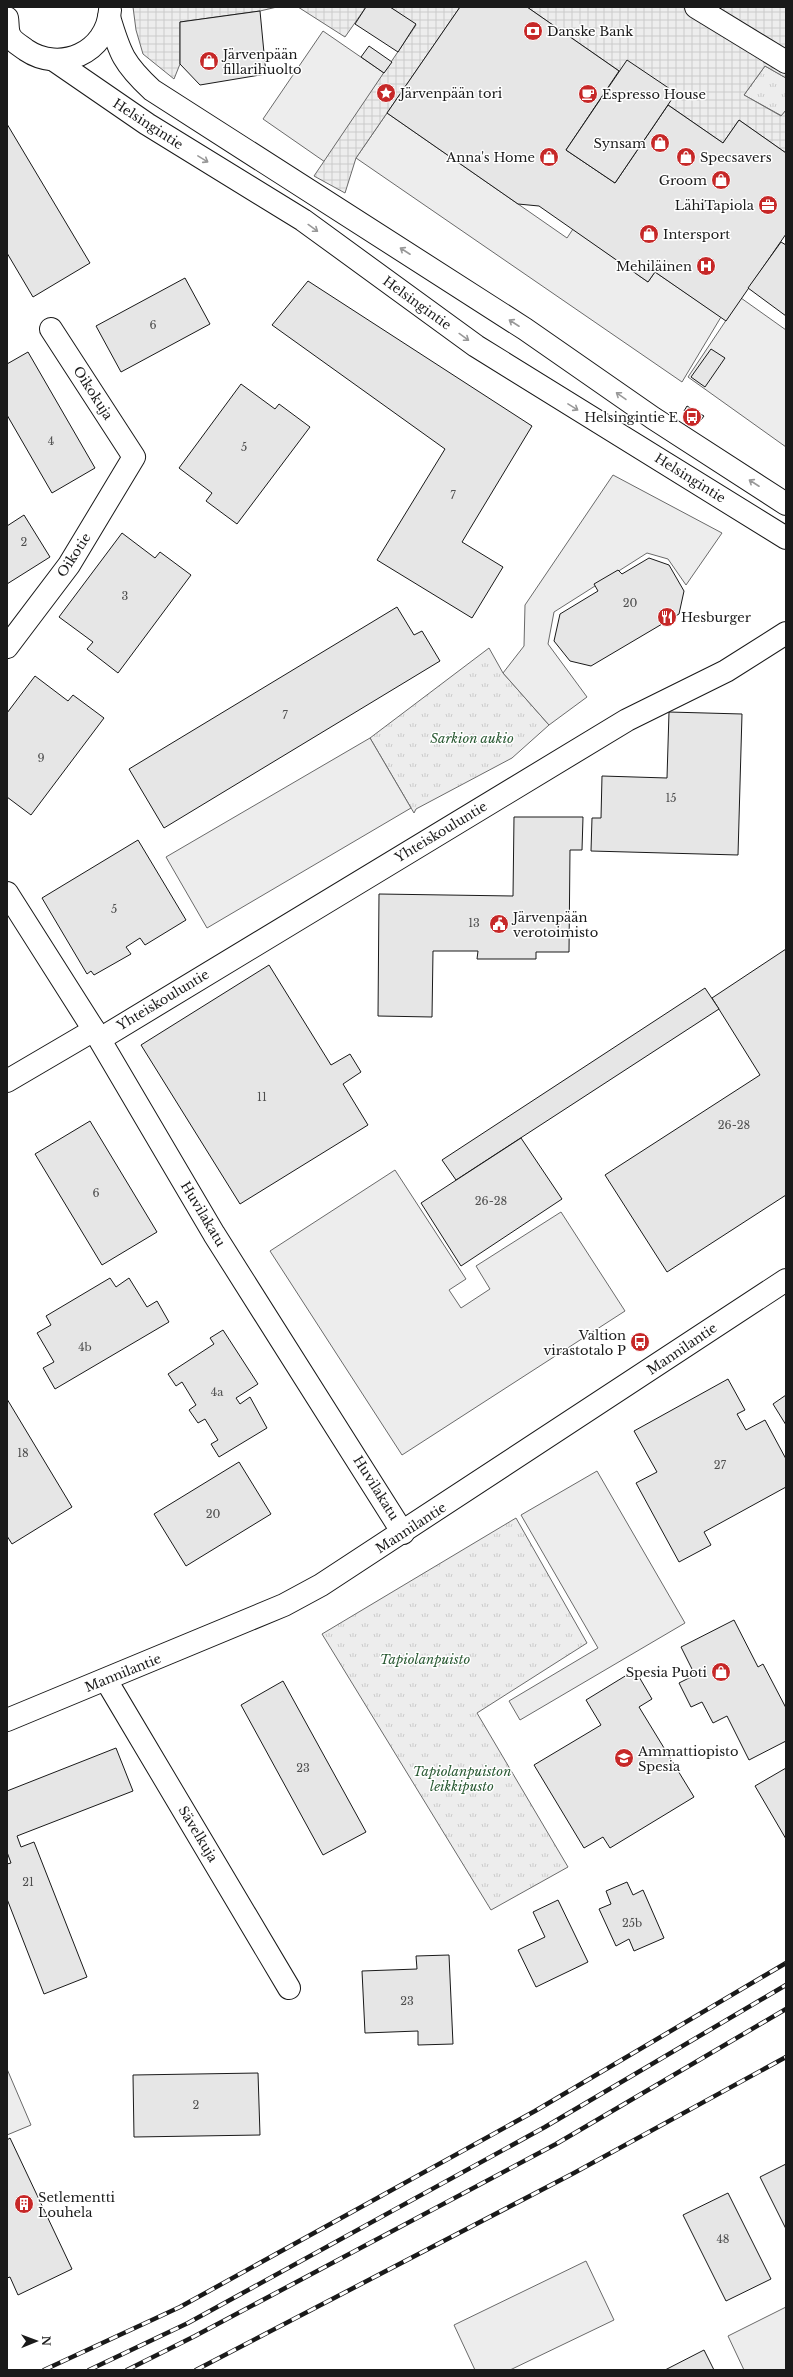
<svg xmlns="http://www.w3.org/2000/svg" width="793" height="2377" font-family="'Libre Baskerville',serif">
<defs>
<pattern id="grass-tufts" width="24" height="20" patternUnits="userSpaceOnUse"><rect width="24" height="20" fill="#ededed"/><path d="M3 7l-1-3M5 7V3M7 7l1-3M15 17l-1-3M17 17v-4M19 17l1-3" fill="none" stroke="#cbcbcb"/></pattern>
<pattern id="plaza-grid" width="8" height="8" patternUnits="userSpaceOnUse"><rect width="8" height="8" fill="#ededed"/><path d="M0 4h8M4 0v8" fill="none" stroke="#cbcbcb"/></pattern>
</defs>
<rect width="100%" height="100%" fill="#fff"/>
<!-- grass -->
<g fill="url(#grass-tufts)" stroke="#6a6a6a">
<polygon points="765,66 786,78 786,110 782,116 744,95"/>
<polygon points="489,648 503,673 549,725 512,758 416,809 414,813 370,738"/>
<polygon points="516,1518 587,1643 477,1713 568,1867 491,1910 322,1634"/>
</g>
<!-- built -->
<g fill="#ededed" stroke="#6a6a6a">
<polygon points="323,31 384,73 325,162 263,119"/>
<polygon points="387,113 567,238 573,229 648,282 655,272 721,317 682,382 356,158"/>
<polygon points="741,298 786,330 786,447 688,377"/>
<polygon points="613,475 722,533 686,585 668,559 647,553 554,612 548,644 587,697 549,725 503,673 524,646 525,605"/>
<polygon points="370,738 411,808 207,928 166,857"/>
<polygon points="395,1170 466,1279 449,1290 461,1308 490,1289 476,1266 561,1212 625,1311 402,1455 270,1251"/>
<polygon points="597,1471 685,1623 520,1720 509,1701 598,1648 521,1515"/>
<polygon points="7,2069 31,2125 7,2135"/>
<polygon points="586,2261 614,2320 510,2370 475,2370 454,2325"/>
<polygon points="786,2307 786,2370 744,2370 728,2336"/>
</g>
<!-- plaza -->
<g fill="url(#plaza-grid)" stroke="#6a6a6a">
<polygon points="133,7 277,7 260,11 180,22 180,64 174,79 143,54 136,30"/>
<polygon points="298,7 366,7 345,37"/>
<polygon points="390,7 460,7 356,158 345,193 314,176 416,25"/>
<polygon points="527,7 786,7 786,78 765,66 744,95 781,116 786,110 786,153 739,120 723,143"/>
</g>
<!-- building -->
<g fill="#e6e6e6" stroke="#1a1a1a">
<polygon points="366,7 390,7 416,24 398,52 355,24"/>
<polygon points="460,7 527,7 619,71 566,150 615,183 668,105 723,143 739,120 786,153 786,234 726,321 655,272 648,282 539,206 518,204 387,113"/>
<polygon points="260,11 266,74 200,85 180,64 180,22"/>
<polygon points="369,46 392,62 384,73 361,57"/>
<polygon points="627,60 676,93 615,183 566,150"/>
<polygon points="7,124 90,263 33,297 7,253"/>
<polygon points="781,242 786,245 786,316 748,288"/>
<polygon points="185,278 210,324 121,372 96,326"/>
<polygon points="308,281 532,426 462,542 503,567 472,618 377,560 445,449 272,325"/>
<polygon points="711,349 725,358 705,387 691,377"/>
<polygon points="28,352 95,468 52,493 7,415 7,364"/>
<polygon points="241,384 275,409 279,404 310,427 237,524 206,501 212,493 179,468"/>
<polygon points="687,406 704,416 701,420 684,411"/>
<polygon points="24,515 50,557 7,584 7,526"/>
<polygon points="122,533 155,558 160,552 191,575 118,673 87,649 93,642 59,617"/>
<polygon points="649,558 669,565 684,591 679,614 591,666 570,661 554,641 560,614 598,591 594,584 618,570 622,574"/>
<polygon points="397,607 414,635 422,631 440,661 164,828 129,769"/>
<polygon points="35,676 68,701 73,695 104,718 31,815 7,797 7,713"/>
<polygon points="669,712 742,714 738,855 591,851 592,818 601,818 602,776 667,778"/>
<polygon points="514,817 583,817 582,850 570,850 569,952 536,952 536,959 477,959 478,951 433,951 432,1017 378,1016 379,894 513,896"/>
<polygon points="138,840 186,920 145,945 140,938 126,947 131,954 94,975 91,971 87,974 42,898"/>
<polygon points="786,949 786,1195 667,1272 605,1175 760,1075 712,998"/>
<polygon points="269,965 331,1065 350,1054 361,1072 343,1084 368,1125 240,1204 141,1045"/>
<polygon points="705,988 719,1009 456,1180 442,1160"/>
<polygon points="90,1121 157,1232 102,1265 35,1154"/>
<polygon points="521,1138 562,1199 461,1266 421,1203"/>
<polygon points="110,1278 116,1287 129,1278 147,1307 157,1301 169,1322 55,1389 43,1368 54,1362 37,1333 51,1325 46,1316"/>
<polygon points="223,1330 258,1384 236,1398 240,1404 250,1397 267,1428 219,1457 211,1444 218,1440 205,1419 198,1423 189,1410 196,1405 182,1382 176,1386 168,1374 214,1344 210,1338"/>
<polygon points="728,1379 745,1410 737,1414 746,1430 765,1420 786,1459 786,1487 704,1532 711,1545 679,1562 636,1483 657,1472 634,1431"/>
<polygon points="786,1395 786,1425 773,1404"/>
<polygon points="7,1399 72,1507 12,1544 7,1536"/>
<polygon points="239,1462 271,1514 186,1566 154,1514"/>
<polygon points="734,1620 758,1667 763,1664 786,1708 786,1741 749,1760 727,1716 713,1723 702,1702 691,1707 679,1683 695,1675 681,1647"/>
<polygon points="635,1670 652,1699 639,1707 694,1797 610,1848 603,1837 584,1848 534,1765 601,1725 586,1700"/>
<polygon points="283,1681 366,1832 323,1855 241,1705"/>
<polygon points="116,1748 133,1791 17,1836 21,1847 34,1842 87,1977 44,1994 7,1899 7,1864 11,1863 7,1852 7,1791"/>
<polygon points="786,1768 786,1839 755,1786"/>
<polygon points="627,1882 633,1895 643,1890 664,1938 634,1951 629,1939 616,1946 599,1909 611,1904 606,1891"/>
<polygon points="558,1900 588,1962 536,1987 518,1950 545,1937 533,1912"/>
<polygon points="449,1955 453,2044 418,2045 418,2031 365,2033 362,1971 417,1969 416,1956"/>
<polygon points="258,2073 260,2135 134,2137 133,2075"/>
<polygon points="10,2138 72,2269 18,2295 10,2277 7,2278 7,2140"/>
<polygon points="786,2164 786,2229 760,2177"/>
<polygon points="728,2193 771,2279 726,2301 683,2215"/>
<polygon points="704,2350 714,2370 665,2370"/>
</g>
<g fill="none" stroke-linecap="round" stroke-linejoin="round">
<defs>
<g id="minor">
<polyline points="696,7 786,62"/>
<polyline points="7,647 69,565 134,457 51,329"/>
<polyline points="7,893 94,1030 214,1234 403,1533"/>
<polyline points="100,1039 627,720 726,671 786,633"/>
<polyline points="7,1081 94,1030"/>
<polyline points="106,1680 289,1988"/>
<polyline points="7,1720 284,1605 321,1585 786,1280"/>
</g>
<g id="major">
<path d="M 109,17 C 120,54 124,64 152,90 L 525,329 L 653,418 L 786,504"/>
<path d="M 7,18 C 8,23 7,31 10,36 C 13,42 21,46 26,50 C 60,73 107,53 110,10"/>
<polyline points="54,60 147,124 303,220 476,346 786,538"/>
</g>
</defs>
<!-- minor casing -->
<use href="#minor" stroke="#1a1a1a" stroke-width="24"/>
<!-- major casing -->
<use href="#major" stroke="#1a1a1a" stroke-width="24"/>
<!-- minor -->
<use href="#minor" stroke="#fff" stroke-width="22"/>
<!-- major -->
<use href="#major" stroke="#fff" stroke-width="22"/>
<defs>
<g id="rail">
<polyline points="44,2370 180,2307 535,2111 786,1963"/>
<polyline points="89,2370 188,2323 545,2127 786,1985"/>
<polyline points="127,2370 195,2336 556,2144 786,2009"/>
<polyline points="196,2370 574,2173 786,2057"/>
</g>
</defs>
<!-- rail casing -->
<use href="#rail" stroke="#1a1a1a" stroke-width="4.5"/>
<!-- rail -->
<use href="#rail" stroke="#fff" stroke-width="3" stroke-dasharray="9" stroke-linecap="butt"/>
</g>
<!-- one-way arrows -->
<defs><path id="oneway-shaft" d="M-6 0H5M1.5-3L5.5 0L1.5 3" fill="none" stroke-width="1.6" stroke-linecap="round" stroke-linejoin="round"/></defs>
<g stroke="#989898">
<use href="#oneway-shaft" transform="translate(203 159) rotate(31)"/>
<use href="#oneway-shaft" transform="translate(313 228) rotate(36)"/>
<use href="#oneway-shaft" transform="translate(405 251) rotate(-147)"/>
<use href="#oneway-shaft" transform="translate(514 323) rotate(-147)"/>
<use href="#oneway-shaft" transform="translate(464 337) rotate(36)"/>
<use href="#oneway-shaft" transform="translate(621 396) rotate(-145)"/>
<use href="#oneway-shaft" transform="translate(573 407) rotate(32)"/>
<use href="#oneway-shaft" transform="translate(754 483) rotate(-147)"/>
</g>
<!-- icons -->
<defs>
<symbol id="bank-disc" viewBox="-11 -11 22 22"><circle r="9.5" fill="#c62828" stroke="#fff"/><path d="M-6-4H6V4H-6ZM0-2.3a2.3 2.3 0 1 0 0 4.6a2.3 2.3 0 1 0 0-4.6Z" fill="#fff"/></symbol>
<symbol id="shop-disc" viewBox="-11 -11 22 22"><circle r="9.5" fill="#c62828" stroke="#fff"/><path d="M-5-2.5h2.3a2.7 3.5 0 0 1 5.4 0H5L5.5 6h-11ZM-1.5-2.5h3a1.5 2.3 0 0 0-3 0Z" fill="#fff"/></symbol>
<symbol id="sight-disc" viewBox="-11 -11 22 22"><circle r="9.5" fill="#c62828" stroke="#fff"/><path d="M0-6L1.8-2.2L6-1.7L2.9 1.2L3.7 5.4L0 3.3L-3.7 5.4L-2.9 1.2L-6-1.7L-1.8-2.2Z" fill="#fff"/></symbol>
<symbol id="cafe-disc" viewBox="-11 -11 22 22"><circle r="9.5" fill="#c62828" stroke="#fff"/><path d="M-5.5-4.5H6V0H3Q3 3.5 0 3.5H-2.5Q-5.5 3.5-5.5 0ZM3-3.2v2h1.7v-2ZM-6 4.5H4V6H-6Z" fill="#fff"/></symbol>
<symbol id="office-disc" viewBox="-11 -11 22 22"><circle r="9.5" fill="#c62828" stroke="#fff"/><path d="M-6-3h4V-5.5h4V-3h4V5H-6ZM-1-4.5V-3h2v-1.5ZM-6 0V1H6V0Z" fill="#fff"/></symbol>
<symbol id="hospital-disc" viewBox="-11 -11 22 22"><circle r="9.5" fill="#c62828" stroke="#fff"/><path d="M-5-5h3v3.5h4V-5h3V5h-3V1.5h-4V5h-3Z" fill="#fff"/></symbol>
<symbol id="bus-disc" viewBox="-11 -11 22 22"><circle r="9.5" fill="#c62828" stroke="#fff"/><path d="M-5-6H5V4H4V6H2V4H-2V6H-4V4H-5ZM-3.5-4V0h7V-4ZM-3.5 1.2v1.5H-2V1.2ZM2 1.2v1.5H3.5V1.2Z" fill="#fff"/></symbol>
<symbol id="restaurant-disc" viewBox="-11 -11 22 22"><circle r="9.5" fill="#c62828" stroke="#fff"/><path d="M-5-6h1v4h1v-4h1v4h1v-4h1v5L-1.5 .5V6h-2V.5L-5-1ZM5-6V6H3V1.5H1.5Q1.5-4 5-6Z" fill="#fff"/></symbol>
<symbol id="civic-disc" viewBox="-11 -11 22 22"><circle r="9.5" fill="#c62828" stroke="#fff"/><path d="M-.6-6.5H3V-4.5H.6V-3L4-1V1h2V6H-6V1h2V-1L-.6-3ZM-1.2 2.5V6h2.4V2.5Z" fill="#fff"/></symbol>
<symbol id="school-disc" viewBox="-11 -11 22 22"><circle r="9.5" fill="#c62828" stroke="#fff"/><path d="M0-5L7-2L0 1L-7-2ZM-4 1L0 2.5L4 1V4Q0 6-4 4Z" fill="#fff"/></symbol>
<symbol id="building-disc" viewBox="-11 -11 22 22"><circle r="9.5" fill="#c62828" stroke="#fff"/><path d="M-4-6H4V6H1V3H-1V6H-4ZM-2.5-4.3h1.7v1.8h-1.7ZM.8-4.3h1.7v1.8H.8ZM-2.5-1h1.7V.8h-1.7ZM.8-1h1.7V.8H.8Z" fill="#fff"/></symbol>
</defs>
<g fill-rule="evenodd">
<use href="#bank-disc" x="522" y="20" width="22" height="22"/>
<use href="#shop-disc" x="198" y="50" width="22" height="22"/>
<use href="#sight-disc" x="375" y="82" width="22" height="22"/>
<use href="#cafe-disc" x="577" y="83" width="22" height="22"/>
<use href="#shop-disc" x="649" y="132" width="22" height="22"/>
<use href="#shop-disc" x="538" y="146" width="22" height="22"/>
<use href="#shop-disc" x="675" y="146" width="22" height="22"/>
<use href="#shop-disc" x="710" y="169" width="22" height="22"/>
<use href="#office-disc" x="757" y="194" width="22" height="22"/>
<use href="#shop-disc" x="638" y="223" width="22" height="22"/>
<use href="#hospital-disc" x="695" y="255" width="22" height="22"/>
<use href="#bus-disc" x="681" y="406" width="22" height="22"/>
<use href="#restaurant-disc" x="656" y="606" width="22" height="22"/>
<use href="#civic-disc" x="488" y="913" width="22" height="22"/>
<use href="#bus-disc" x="629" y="1331" width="22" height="22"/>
<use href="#shop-disc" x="710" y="1661" width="22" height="22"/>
<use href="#school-disc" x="613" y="1747" width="22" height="22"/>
<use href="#building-disc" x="13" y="2193" width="22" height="22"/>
</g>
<g text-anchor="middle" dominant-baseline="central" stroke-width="3" stroke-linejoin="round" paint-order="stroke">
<!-- number labels -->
<g font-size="11" fill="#4d4d4d">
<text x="153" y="325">6</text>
<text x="51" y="441">4</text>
<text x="244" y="447">5</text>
<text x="453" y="495">7</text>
<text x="24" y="542">2</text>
<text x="125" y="596">3</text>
<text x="630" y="603">20</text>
<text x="285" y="715">7</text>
<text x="41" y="758">9</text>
<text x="671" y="798">15</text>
<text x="114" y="909">5</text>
<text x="474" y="923">13</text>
<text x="262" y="1097">11</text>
<text x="734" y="1125">26-28</text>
<text x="96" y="1193">6</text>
<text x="491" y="1201">26-28</text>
<text x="85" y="1347">4b</text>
<text x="217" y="1392">4a</text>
<text x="23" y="1453">18</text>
<text x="720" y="1465">27</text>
<text x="213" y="1514">20</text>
<text x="303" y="1768">23</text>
<text x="28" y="1882">21</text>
<text x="632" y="1923">25b</text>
<text x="407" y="2001">23</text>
<text x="196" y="2105">2</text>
<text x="723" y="2239">48</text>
</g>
<!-- poi labels -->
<g font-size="13" fill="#1a1a1a" stroke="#fff" text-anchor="start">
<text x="547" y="31">Danske Bank</text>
<text x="223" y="54">Järvenpään<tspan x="223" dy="15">fillarihuolto</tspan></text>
<text x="400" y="93">Järvenpään tori</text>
<text x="602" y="94">Espresso House</text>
<text x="646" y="143" text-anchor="end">Synsam</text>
<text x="535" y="157" text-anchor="end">Anna's Home</text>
<text x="700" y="157">Specsavers</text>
<text x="707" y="180" text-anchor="end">Groom</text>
<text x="754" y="205" text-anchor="end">LähiTapiola</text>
<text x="663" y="234">Intersport</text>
<text x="692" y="266" text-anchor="end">Mehiläinen</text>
<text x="678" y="417" text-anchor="end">Helsingintie E</text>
<text x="681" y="617">Hesburger</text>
<text x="513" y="917">Järvenpään<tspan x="513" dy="15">verotoimisto</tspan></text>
<text x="626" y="1335" text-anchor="end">Valtion<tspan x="626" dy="15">virastotalo P</tspan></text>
<text x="707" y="1672" text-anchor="end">Spesia Puoti</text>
<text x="638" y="1751">Ammattiopisto<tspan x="638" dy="15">Spesia</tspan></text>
<text x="38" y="2197">Setlementti<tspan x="38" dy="15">Louhela</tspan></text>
</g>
<!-- street labels -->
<g font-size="13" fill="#1a1a1a" stroke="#fff">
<text transform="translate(148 124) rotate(33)">Helsingintie</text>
<text transform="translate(417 303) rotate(36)">Helsingintie</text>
<text transform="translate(93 393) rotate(57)">Oikokuja</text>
<text transform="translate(690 478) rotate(32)">Helsingintie</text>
<text transform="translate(74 555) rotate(-57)">Oikotie</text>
<text transform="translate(441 832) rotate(-31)">Yhteiskouluntie</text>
<text transform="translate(163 1000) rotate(-31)">Yhteiskouluntie</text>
<text transform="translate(203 1214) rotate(59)">Huvilakatu</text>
<text transform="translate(682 1349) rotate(-34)">Mannilantie</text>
<text transform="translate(376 1488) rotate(58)">Huvilakatu</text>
<text transform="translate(411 1528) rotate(-33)">Mannilantie</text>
<text transform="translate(123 1673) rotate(-22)">Mannilantie</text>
<text transform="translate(198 1834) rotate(59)">Sävelkuja</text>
</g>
<!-- park labels -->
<g font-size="13" font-style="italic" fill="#2b5a34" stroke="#fff">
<text x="472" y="738">Sarkion aukio</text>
<text x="425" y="1659">Tapiolanpuisto</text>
<text x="462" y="1771">Tapiolanpuiston<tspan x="462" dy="15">leikkipusto</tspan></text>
</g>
</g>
<!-- border -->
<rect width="793" height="2377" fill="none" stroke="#1a1a1a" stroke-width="16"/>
<!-- north arrow -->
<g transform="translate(36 2341) rotate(89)" stroke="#ffffff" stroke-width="3" paint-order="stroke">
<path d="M0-3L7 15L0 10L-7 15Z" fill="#1a1a1a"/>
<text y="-6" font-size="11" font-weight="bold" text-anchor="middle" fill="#1a1a1a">N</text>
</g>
</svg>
